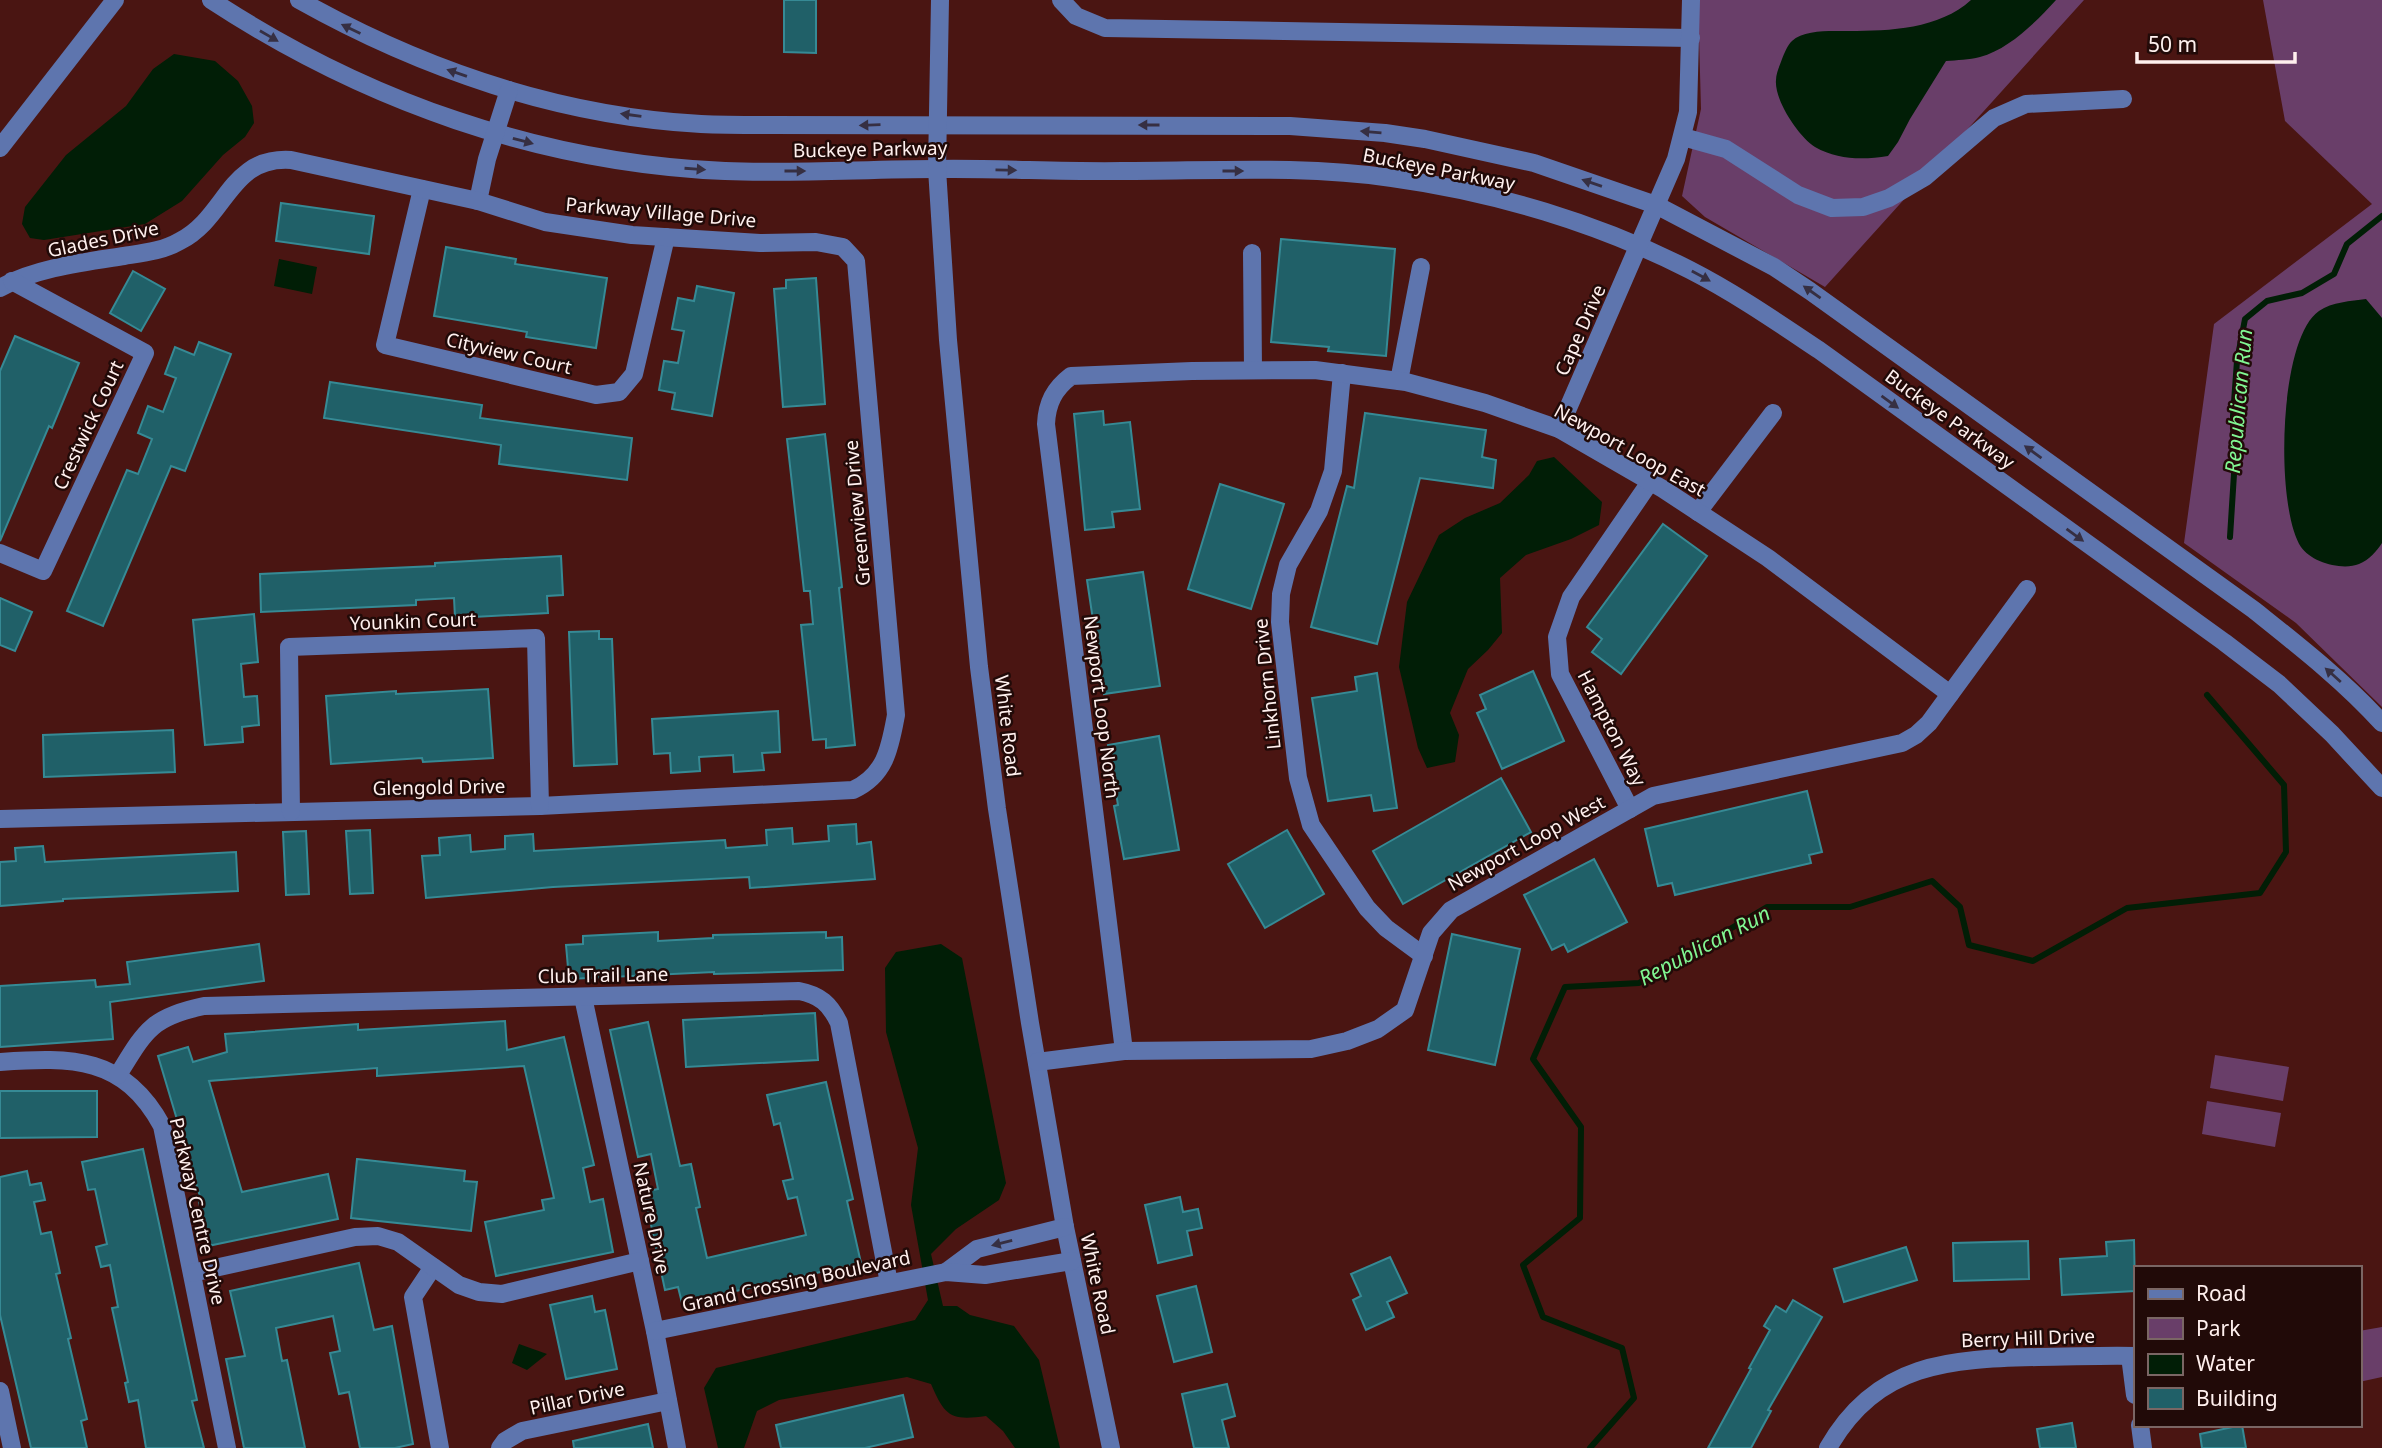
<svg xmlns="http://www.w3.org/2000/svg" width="2382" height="1448" font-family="'Noto Sans',sans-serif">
<rect width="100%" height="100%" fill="#4a1512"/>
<!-- green -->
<g fill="#693e69">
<polygon points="1698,0 2084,0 1825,287 1705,217 1682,196 1701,109"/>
<polygon points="2263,0 2382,0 2382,707 2296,623 2184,543 2214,324 2372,204 2285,121"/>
<polygon points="2215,1055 2289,1067 2283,1101 2210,1088"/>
<polygon points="2207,1101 2281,1113 2275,1147 2202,1134"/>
<polygon points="2382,1327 2382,1377 2359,1382 2359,1331"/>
</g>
<!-- water -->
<g fill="#011e06">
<path d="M 1971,0 L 2056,0 C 2036,22 2009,49 1980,57 C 1969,60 1957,60 1946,61 L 1910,119 L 1898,142 L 1888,156 C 1863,160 1838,160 1815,147 C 1799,137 1774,100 1776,80 C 1776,73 1780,65 1782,59 C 1784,54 1788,44 1792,41 C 1804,29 1833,31 1849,31 C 1890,31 1939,29 1971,0 Z"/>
<polygon points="174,54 215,61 238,81 252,106 254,123 245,137 223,155 182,201 145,224 44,240 30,238 22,224 25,207 66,155 126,106 153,69"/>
<polygon points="279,259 317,267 312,294 274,286"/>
<path d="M 2366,299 L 2382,318 L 2382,543 C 2377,551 2369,560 2359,564 C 2342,571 2311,562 2301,547 C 2275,508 2278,339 2319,311 C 2332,302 2351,301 2366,299 Z"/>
<polygon points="1554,457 1602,502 1599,525 1571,539 1526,555 1500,578 1502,633 1488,650 1468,669 1450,713 1459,735 1455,762 1427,768 1418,748 1399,667 1407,602 1439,535 1465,518 1500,503 1529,475 1537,461"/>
<path d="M 941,944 L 962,958 L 1006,1183 L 999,1200 L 956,1229 L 931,1254 L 943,1306 L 957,1306 L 970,1315 L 1014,1326 L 1039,1360 L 1060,1448 L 1015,1448 L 1003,1431 L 986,1416 C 950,1421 945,1416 931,1384 L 907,1377 L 779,1400 L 757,1411 L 744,1448 L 718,1448 L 704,1388 L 716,1368 L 915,1320 L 928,1300 L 911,1205 L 918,1148 L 886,1032 L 885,968 L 896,952 Z"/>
<polygon points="519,1344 547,1354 527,1370 512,1363"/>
</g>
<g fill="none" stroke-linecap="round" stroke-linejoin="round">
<!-- stream -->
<g stroke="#011e06" stroke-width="6">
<polyline points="2230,537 2234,474 2233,416 2237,361 2245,319 2267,301 2302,293 2334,274 2347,244 2382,216"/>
<polyline points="1590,1448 1634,1398 1622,1348 1543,1317 1523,1265 1580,1218 1581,1127 1533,1059 1565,987 1639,983 1767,907 1850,907 1932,881 1960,907 1969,945 2033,961 2127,908 2260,893 2286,852 2284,785 2207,695"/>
</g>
</g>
<!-- building -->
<g fill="#206068" stroke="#368a95" stroke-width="2">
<polygon points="784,0 816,0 816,53 784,52"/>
<polygon points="281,203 374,216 369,254 276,241"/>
<polygon points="1281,239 1395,249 1386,356 1328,351 1329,347 1271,342"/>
<polygon points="446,247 516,259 515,264 607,278 596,348 526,337 527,332 434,316"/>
<polygon points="133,271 165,289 141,331 110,313"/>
<polygon points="816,278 825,404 783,407 774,289 786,288 786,280"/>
<polygon points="697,286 734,293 712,416 672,409 675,393 659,390 664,361 678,363 684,331 672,329 678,298 694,301"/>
<polygon points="15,336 79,363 52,428 49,426 0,541 0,371"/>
<polygon points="199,342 231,354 185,471 171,466 103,626 67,611 127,470 138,474 152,439 138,433 148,406 163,412 176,378 165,374 175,347 194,355"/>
<polygon points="330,382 482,405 480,418 632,438 627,480 499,464 501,445 324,418"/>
<polygon points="1103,411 1104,425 1130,422 1140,509 1112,512 1114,527 1085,530 1074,414"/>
<polygon points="1365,413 1486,430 1482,457 1496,460 1493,488 1420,478 1377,644 1311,627 1347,486 1354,488"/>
<polygon points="825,434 842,587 839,588 855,745 826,748 826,739 813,740 801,625 813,624 810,591 804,591 787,439"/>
<polygon points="1220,484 1284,504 1251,609 1188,589"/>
<polygon points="1663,524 1707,556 1621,674 1592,652 1602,639 1587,627"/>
<polygon points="561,556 563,595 547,596 548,613 455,618 454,598 416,600 416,605 261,612 260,574 435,566 435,563"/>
<polygon points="1143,572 1160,686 1104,694 1087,580"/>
<polygon points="0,598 32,612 15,651 0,645"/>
<polygon points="254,614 258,662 241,664 244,697 257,696 259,725 242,727 243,742 205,745 193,620"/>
<polygon points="599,631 599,639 612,639 617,764 574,766 569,632"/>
<polygon points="1533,671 1564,741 1502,769 1477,713 1486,709 1480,695"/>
<polygon points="1377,673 1397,808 1374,811 1371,795 1328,801 1312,698 1357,691 1355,677"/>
<polygon points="488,689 493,758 423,762 422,758 331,764 326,696 396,691 396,694"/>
<polygon points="778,711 780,752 762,753 764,770 734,772 733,755 699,757 700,771 671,773 670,753 654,754 652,719"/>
<polygon points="173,730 175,772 44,777 43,735"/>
<polygon points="1159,736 1179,850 1124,859 1114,806 1118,805 1108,745"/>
<polygon points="1501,778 1531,832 1403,904 1373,851"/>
<polygon points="1807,791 1822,852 1809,855 1811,863 1675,895 1672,883 1658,886 1645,829"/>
<polygon points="856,824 857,844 871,842 875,879 750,888 749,877 553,887 426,898 422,856 440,855 439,838 470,835 471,852 505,849 505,836 533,834 534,851 725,840 726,848 767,845 766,830 792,828 793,844 829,841 828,826"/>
<polygon points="370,830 373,893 350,894 346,831"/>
<polygon points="1287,830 1324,894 1265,928 1228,864"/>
<polygon points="306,831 309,894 286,895 283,832"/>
<polygon points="43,846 45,862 236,852 238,891 63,899 63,901 0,906 0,862 16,861 15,848"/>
<polygon points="1594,859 1627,922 1568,952 1564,944 1552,950 1524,895"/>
<polygon points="658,932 658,941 713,938 713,935 826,932 826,938 842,937 843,970 714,974 714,972 569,979 566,945 583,944 583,936"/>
<polygon points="1452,934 1520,949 1495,1065 1428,1050"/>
<polygon points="259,944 264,981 110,1002 113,1039 0,1047 0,986 95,980 96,987 130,984 127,962"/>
<polygon points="815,1013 818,1060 686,1067 683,1020"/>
<polygon points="505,1021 507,1050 564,1037 594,1165 583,1168 590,1202 603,1199 613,1252 496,1276 485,1222 544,1210 542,1200 554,1198 524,1066 377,1076 377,1068 209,1081 242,1192 328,1174 338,1219 208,1246 199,1201 201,1200 158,1056 188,1047 193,1062 227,1052 225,1034 358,1024 358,1030"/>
<polygon points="648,1022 680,1166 691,1164 700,1207 696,1208 707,1258 806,1235 797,1197 788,1199 783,1181 793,1179 780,1123 774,1125 767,1095 826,1082 853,1199 847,1201 861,1263 682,1303 678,1287 665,1290 644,1192 658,1189 651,1154 638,1157 610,1030"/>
<polygon points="0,1091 97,1091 97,1137 0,1138"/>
<polygon points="143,1149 197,1400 192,1401 204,1448 146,1448 138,1400 129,1402 125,1383 128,1382 112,1308 118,1307 110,1265 101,1267 96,1247 107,1244 95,1189 88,1190 82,1162"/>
<polygon points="357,1159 465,1171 464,1181 477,1182 471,1231 351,1218"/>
<polygon points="27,1171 30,1185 41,1183 45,1200 34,1202 41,1234 51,1232 60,1273 56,1274 71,1338 68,1339 87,1419 81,1421 87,1448 31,1448 0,1315 0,1177"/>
<polygon points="1180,1197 1183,1212 1198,1209 1202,1228 1187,1231 1192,1255 1158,1263 1145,1205"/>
<polygon points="2134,1240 2135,1291 2062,1295 2060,1259 2107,1256 2106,1242"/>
<polygon points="2028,1241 2029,1279 1954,1281 1953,1243"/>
<polygon points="1906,1247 1917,1280 1844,1302 1834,1269"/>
<polygon points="1390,1257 1407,1293 1387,1302 1394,1317 1366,1330 1353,1300 1361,1296 1351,1274"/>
<polygon points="359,1263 374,1330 392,1326 413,1444 395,1448 360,1448 349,1392 339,1394 330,1353 340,1351 333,1316 276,1328 282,1361 287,1360 305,1448 244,1448 226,1359 245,1356 230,1291"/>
<polygon points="1196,1286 1212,1352 1174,1362 1157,1296"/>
<polygon points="592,1296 595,1312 605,1310 617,1369 566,1379 550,1305"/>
<polygon points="1793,1300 1822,1317 1768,1410 1771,1411 1751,1448 1708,1448 1751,1369 1749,1368 1770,1330 1764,1326 1776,1306 1786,1312"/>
<polygon points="1227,1384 1235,1416 1222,1420 1229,1448 1194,1448 1182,1394"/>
<polygon points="903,1395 913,1437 865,1448 781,1448 776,1425"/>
<polygon points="2072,1423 2076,1448 2040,1448 2037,1429"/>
<polygon points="648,1424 653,1448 574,1448 573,1441"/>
<polygon points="2242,1425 2246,1448 2202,1448 2200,1434"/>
</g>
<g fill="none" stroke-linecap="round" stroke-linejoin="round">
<!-- minor -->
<g stroke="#5e75ae" stroke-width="18">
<path d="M 211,0 C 365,101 540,163 725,171 C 795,174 866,169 936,169 C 998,168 1060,172 1122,171 C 1212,171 1303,165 1392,178 C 1494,192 1598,223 1690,270 C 1735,293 1777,322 1819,350 L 2224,642 L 2279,684 L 2332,734 L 2382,788"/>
<path d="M 299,0 C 422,69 559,116 701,124 C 724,125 747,125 770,125 L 1290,126 L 1385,133 L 1425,139 L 1534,163 L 1656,205 L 1774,267 L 1810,291 L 2254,610 C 2299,646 2344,681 2382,723"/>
<polyline points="940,0 937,169 948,340 979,667 997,809 1030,1023 1065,1227 1111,1448"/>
<polyline points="1061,0 1076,16 1105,28 1691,38"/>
<polyline points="1683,137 1726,149 1798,195 1832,208 1863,207 1889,198 1925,177 1994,118 2026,104 2123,99"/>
<polyline points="0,148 115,0"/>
<polyline points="422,189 385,345 596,395 619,392 634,374 666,237"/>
<polyline points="478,201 487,159 509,90"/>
<polyline points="1252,253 1253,370"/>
<path d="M 0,288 C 34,268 85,262 124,256 C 143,253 163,251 180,241 C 227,217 229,156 291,160 L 478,201 L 545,222 L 632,235 L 760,243 L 816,242 L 843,247 L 856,261 L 896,715 C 890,747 886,775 853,790 L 540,806 L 0,819"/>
<polyline points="1342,373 1333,471 1319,511 1288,565 1281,594 1280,622 1298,778 1311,825 1367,908 1386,928 1424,956"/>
<polyline points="1399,381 1421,267"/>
<polyline points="1559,429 1676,159 1688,112 1691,0"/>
<polyline points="1698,512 1773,413"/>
<polyline points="0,553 43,571 145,353 12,281"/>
<polyline points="1630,809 1560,674 1557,637 1571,597 1650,482"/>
<polyline points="291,812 289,647 536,638 540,806"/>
<polyline points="583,997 655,1331 677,1448"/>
<path d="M 1124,1051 L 1046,424 C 1047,403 1054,389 1071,376 L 1192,371 L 1315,370 L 1406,382 L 1485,403 L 1559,429 L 1663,489 L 1768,558 L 1950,694"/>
<path d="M 0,1062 C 72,1057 124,1056 162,1126 L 227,1448"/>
<polyline points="1037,1062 1124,1051 1311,1049 1347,1041 1378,1029 1405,1010 1431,933 1451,910 1653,796 1902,743 1916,735 1929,723 2027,589"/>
<path d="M 118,1075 C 145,1031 151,1017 204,1006 L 799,991 C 820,995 830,1004 839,1023 L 889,1283"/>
<polyline points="433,1267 413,1297 440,1448"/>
<polyline points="946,1272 977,1249 1065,1227"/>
<polyline points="192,1273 355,1237 378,1236 398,1242 459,1285 479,1292 502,1294 640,1261"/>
<polyline points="655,1331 946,1272 985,1275 1072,1261"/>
<polyline points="2130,1356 2135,1395"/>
<polyline points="0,1391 12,1448"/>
<polyline points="2140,1425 2143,1448"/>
<polyline points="500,1448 505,1441 522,1431 668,1401"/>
<path d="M 1828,1448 C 1877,1362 1950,1359 2038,1357 C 2070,1357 2103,1355 2135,1356"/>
</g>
</g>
<!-- one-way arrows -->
<defs><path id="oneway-solid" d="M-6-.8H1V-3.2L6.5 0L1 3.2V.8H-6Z" transform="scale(1.75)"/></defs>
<g fill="#362f42">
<use href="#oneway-solid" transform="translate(351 29) rotate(-154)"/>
<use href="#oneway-solid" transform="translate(269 36) rotate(30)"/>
<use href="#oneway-solid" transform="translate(457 73) rotate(-161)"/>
<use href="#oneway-solid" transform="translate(631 115) rotate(-172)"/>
<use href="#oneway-solid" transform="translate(870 125) rotate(178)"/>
<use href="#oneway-solid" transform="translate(1149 125) rotate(-180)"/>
<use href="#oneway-solid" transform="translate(1371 132) rotate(-175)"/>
<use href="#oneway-solid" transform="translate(523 141) rotate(15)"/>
<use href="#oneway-solid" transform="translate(695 169) rotate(4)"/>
<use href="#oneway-solid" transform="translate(1006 170) rotate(1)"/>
<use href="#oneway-solid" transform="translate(795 171)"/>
<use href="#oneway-solid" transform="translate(1233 171)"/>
<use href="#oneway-solid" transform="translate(1592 183) rotate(-161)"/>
<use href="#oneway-solid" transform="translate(1701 276) rotate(29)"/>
<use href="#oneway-solid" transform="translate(1812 292) rotate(-145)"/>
<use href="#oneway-solid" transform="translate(1890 402) rotate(36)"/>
<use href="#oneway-solid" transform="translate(2033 452) rotate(-144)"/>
<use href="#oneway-solid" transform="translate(2075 535) rotate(36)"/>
<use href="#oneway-solid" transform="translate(2333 675) rotate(-138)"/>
<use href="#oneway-solid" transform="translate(1002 1243) rotate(166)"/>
</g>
<g text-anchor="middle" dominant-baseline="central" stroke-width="5" stroke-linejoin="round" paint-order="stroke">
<!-- street labels -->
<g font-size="19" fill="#fff0ee" stroke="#210a08">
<text transform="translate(870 149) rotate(-1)">Buckeye Parkway</text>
<text transform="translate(1439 169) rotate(11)">Buckeye Parkway</text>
<text transform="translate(661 212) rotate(5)">Parkway Village Drive</text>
<text transform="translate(103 239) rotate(-12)">Glades Drive</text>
<text transform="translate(1580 330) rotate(-66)">Cape Drive</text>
<text transform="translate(509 353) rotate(13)">Cityview Court</text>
<text transform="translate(1950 419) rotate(36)">Buckeye Parkway</text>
<text transform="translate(88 425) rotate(-65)">Crestwick Court</text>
<text transform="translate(1630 450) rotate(29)">Newport Loop East</text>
<text transform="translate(857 513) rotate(-95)">Greenview Drive</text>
<text transform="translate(413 621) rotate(-2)">Younkin Court</text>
<text transform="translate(1267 684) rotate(-96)">Linkhorn Drive</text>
<text transform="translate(1102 707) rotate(83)">Newport Loop North</text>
<text transform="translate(1008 726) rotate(83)">White Road</text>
<text transform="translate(1612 728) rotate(63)">Hampton Way</text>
<text transform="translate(439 787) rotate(-1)">Glengold Drive</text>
<text transform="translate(1526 843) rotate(-29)">Newport Loop West</text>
<text transform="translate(603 975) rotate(-1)">Club Trail Lane</text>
<text transform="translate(198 1211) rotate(77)">Parkway Centre Drive</text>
<text transform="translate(652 1218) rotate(78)">Nature Drive</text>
<text transform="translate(796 1281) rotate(-12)">Grand Crossing Boulevard</text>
<text transform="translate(1098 1284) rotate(78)">White Road</text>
<text transform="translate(2028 1338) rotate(-2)">Berry Hill Drive</text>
<text transform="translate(577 1398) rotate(-12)">Pillar Drive</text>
</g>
<!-- water labels -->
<g font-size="21" font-style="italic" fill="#81f792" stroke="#210a08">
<text transform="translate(2238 401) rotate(-85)">Republican Run</text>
<text transform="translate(1704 945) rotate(-28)">Republican Run</text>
</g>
</g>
<!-- legend -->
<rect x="2134" y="1266" width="228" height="161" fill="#210a08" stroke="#7a6664" stroke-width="2"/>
<rect x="2148" y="1289" width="35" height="10" fill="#5e75ae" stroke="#7a6664" stroke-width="2"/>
<text x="2196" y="1301" font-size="21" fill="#fff0ee">Road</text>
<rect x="2148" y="1318" width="35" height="21" fill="#693e69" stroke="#7a6664" stroke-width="2"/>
<text x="2196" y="1336" font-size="21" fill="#fff0ee">Park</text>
<rect x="2148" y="1354" width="35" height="21" fill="#011e06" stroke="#7a6664" stroke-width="2"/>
<text x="2196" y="1371" font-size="21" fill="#fff0ee">Water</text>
<rect x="2148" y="1388" width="35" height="21" fill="#206068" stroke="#7a6664" stroke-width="2"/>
<text x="2196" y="1406" font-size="21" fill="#fff0ee">Building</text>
<!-- scale -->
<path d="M2137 52v10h158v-10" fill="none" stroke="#fff0ee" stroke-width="3.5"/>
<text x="2148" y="52" font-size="21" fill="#fff0ee" stroke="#210a08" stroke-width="5" paint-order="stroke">50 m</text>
</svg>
